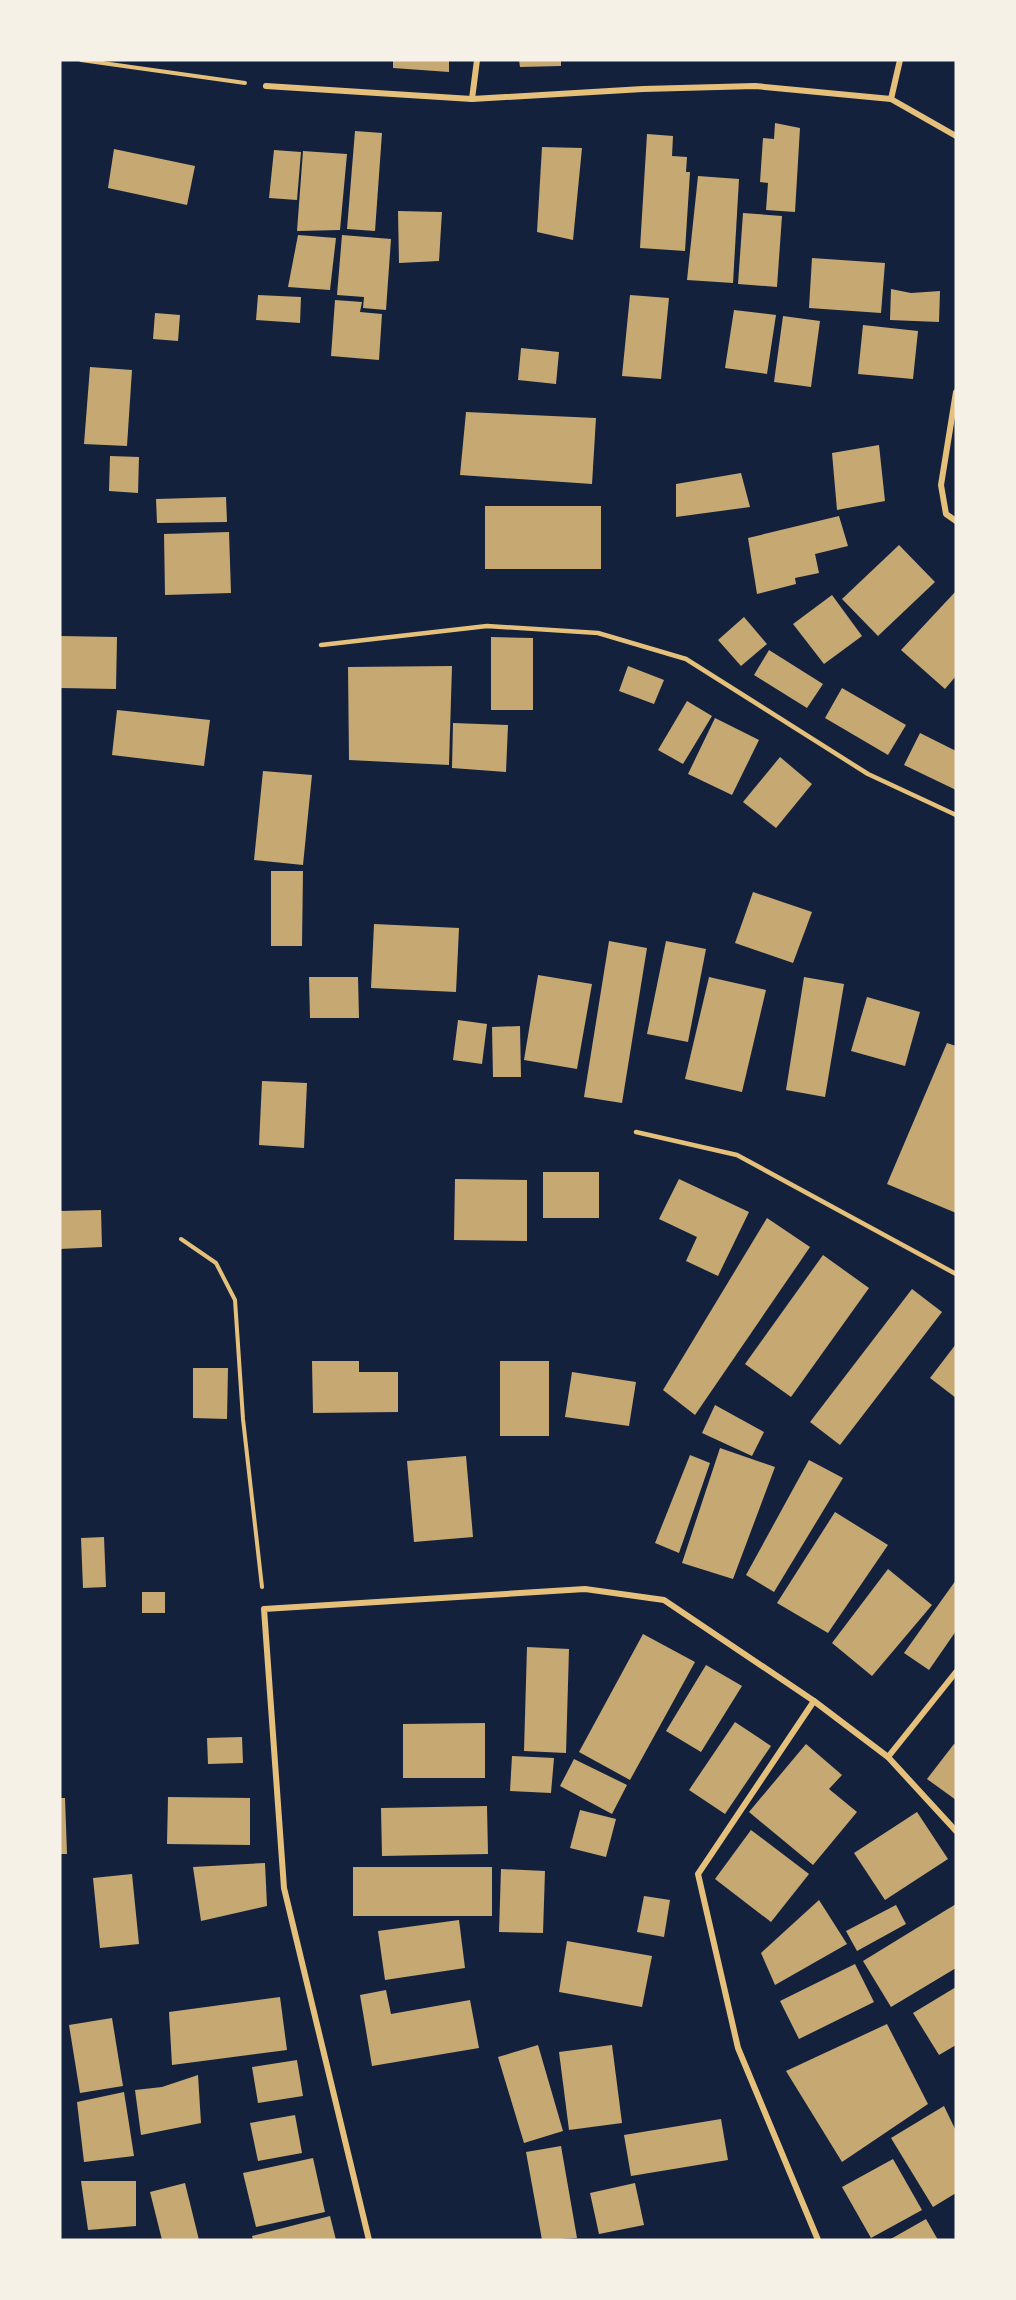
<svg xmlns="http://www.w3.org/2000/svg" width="1016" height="2300" font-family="'PT Sans',sans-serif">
<rect width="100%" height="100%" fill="#14213d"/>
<!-- building -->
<g fill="#c6a872">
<polygon points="393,60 449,60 449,72 393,68"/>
<polygon points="519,60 561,60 561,66 520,67"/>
<polygon points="775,123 800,128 795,212 766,210 768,183 760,182 763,138 774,139"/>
<polygon points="355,131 382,133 375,231 347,229"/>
<polygon points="647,134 673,136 672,156 687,157 686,172 690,172 685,251 640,248"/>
<polygon points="542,147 582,148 573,240 537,232"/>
<polygon points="114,149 195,166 187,205 108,188"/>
<polygon points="274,150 301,152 297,200 269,198"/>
<polygon points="303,151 347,154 340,230 297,231"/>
<polygon points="698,176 739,179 733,283 687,280"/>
<polygon points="398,211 442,212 439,261 399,263"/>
<polygon points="743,213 782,216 777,287 738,284"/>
<polygon points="298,235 336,238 330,290 288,287"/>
<polygon points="342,235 391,239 386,310 363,308 364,297 337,295"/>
<polygon points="812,258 885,263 881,313 809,308"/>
<polygon points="891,289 911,293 940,291 939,322 890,320"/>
<polygon points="258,295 301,297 300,323 256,320"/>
<polygon points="630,295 669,298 661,379 622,376"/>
<polygon points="335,300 362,302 360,312 382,314 379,360 331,356"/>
<polygon points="734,310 776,315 767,374 725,368"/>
<polygon points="155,313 180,315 178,341 153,339"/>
<polygon points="783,316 820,321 811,387 774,382"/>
<polygon points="863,325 918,331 913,379 858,374"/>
<polygon points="521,348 559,352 556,384 518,380"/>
<polygon points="90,367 132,370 127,446 84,444"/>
<polygon points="466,412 596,418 592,484 460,475"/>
<polygon points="879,445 885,501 837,510 832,453"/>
<polygon points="110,456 139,457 138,493 109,491"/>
<polygon points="741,473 750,507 676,517 676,484"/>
<polygon points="226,497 227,522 157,523 156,499"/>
<rect x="485" y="506" width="116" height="63"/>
<polygon points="839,516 848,546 815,554 819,573 795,578 796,584 757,594 748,538"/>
<polygon points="229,532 231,593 165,595 164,534"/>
<polygon points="899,545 935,582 878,636 842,599"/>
<polygon points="956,591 956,676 945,689 901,650"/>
<polygon points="832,595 862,636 824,664 793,624"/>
<polygon points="744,617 767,644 741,666 718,640"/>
<polygon points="60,636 117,637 116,689 60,688"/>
<polygon points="491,637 533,638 533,710 491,710"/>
<polygon points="769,650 823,684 807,708 754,675"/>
<polygon points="452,666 449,765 349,760 348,667"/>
<polygon points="628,666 664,680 654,704 619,691"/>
<polygon points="842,688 906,725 888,755 825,718"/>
<polygon points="687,701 712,716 683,764 658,750"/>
<polygon points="117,710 210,720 204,766 112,755"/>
<polygon points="715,718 759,740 732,795 688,774"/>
<polygon points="453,723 508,725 506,772 452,768"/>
<polygon points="920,733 956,751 956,790 904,765"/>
<polygon points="780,757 812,784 776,828 743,802"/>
<polygon points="263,771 312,775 303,865 254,860"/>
<polygon points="271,871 303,871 302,946 271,946"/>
<polygon points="753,892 812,912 793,963 735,943"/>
<polygon points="374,924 459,928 456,992 371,988"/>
<polygon points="609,941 647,948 622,1103 584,1097"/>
<polygon points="666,941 706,949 688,1042 647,1034"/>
<polygon points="538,975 592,984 577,1069 524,1060"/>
<polygon points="309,977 358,977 359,1018 310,1018"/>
<polygon points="709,977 766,990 742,1092 685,1079"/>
<polygon points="804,977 844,984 825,1097 786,1090"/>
<polygon points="867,997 920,1012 905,1066 851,1051"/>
<polygon points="458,1020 487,1024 482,1064 453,1060"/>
<polygon points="520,1026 521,1077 493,1077 492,1027"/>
<polygon points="947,1043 956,1046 956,1213 887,1184"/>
<polygon points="262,1081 307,1083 304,1148 259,1145"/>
<rect x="543" y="1172" width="56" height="46"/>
<polygon points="455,1179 527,1180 527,1241 454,1240"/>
<polygon points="679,1179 749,1212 718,1276 686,1261 697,1237 659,1219"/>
<polygon points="101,1210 102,1247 60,1249 60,1211"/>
<polygon points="767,1218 810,1247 695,1415 663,1390"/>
<polygon points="823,1255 869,1288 791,1397 745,1364"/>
<polygon points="912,1289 942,1312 840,1445 810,1422"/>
<polygon points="956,1344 956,1398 930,1378"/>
<polygon points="312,1361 359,1361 359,1372 398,1372 398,1412 313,1413"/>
<rect x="500" y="1361" width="49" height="75"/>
<polygon points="193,1368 228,1368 227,1419 193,1418"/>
<polygon points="572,1372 636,1382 629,1426 565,1417"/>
<polygon points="715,1405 764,1432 752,1456 702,1433"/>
<polygon points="720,1448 775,1467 733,1579 682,1563"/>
<polygon points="690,1455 710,1463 679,1553 655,1543"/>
<polygon points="466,1456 473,1537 414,1542 407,1461"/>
<polygon points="809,1460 843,1478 774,1592 746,1575"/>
<polygon points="835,1512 888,1545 828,1633 777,1603"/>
<polygon points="104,1537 106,1587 83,1588 81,1538"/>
<polygon points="888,1569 932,1605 872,1676 832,1643"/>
<polygon points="956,1580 956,1631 929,1670 904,1653"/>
<rect x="142" y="1592" width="23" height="21"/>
<polygon points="643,1634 695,1662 630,1780 579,1752"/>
<polygon points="527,1647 569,1649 566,1753 524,1751"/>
<polygon points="706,1665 742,1686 701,1752 666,1731"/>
<polygon points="735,1722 771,1746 725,1814 689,1790"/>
<polygon points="485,1723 485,1778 403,1778 403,1724"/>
<polygon points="242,1737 243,1763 208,1764 207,1738"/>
<polygon points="806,1744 842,1775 829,1789 857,1812 813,1865 749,1812"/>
<polygon points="954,1744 956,1745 956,1800 927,1779"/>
<polygon points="512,1756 554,1758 551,1793 510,1791"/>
<polygon points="574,1759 627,1785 612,1814 560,1786"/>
<polygon points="168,1797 250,1798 250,1845 167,1844"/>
<polygon points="60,1798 65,1798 67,1854 60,1854"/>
<polygon points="487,1806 488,1854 382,1856 381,1808"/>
<polygon points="580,1810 616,1819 606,1857 570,1848"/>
<polygon points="917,1812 948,1859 885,1900 854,1853"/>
<polygon points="751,1830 809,1874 771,1922 715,1879"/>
<polygon points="265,1863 267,1906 201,1921 193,1867"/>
<rect x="353" y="1867" width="139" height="49"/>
<polygon points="501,1869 545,1871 543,1933 499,1932"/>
<polygon points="132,1874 139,1944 100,1948 93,1878"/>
<polygon points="644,1896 670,1900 664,1937 637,1932"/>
<polygon points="819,1900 847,1944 775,1985 761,1953"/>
<polygon points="956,1904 956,1968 891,2007 863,1961"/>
<polygon points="896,1905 906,1924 857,1951 846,1931"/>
<polygon points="459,1920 465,1968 385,1980 378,1931"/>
<polygon points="567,1941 652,1956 642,2007 559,1992"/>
<polygon points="855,1964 874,2002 799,2039 780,2001"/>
<polygon points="956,1987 956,2045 939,2055 913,2013"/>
<polygon points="386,1990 391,2014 470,2000 479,2048 372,2066 360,1995"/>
<polygon points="280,1997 287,2050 172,2065 169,2012"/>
<polygon points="112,2018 123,2086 80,2093 69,2025"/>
<polygon points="887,2024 928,2104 842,2162 786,2071"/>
<polygon points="538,2045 563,2131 524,2143 498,2057"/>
<polygon points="612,2045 622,2123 569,2130 559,2052"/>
<polygon points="297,2060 303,2096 258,2103 252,2067"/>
<polygon points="198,2075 201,2123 141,2135 135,2090 162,2087"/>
<polygon points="124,2092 134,2156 84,2162 77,2102"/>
<polygon points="944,2106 956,2131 956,2193 933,2207 891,2138"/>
<polygon points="295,2115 302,2153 258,2161 250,2123"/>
<polygon points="721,2119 728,2160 631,2176 624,2135"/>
<polygon points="561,2146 577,2238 542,2240 526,2152"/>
<polygon points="313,2158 325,2212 256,2227 243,2173"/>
<polygon points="893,2159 922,2210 871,2238 842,2187"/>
<polygon points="81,2181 136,2181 136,2226 88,2230"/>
<polygon points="185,2183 199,2240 162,2240 150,2192"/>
<polygon points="635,2183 644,2225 599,2234 590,2193"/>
<polygon points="330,2216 336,2240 253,2240 252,2236"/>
<polygon points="926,2219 938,2240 889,2240"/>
</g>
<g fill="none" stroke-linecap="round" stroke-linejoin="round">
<!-- path -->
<g stroke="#e5c07b" stroke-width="4">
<polyline points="81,60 245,83"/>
<polyline points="181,1239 216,1263 235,1300 243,1419 262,1587"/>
</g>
<!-- service -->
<g stroke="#e5c07b" stroke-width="4.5">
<polyline points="321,645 487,626 598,633 686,659 868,774 956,815"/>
<polyline points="636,1132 737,1155 956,1274"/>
</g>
<!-- minor -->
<g stroke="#e5c07b" stroke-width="6">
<polyline points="266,86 472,99 643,89 755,86 891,99 956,136"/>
<polyline points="472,99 477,60"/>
<polyline points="891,99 900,60"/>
<polyline points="956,392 941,485 946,514 956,521"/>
<polyline points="814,1701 698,1874 738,2048 818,2240"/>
<polyline points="888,1757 956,1672"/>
<polyline points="369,2240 284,1888 264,1609 585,1589 664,1600 814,1701 888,1757 956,1831"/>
</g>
</g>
<!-- border -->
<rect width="1016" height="2300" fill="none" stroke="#f6f1e7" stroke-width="123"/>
</svg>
